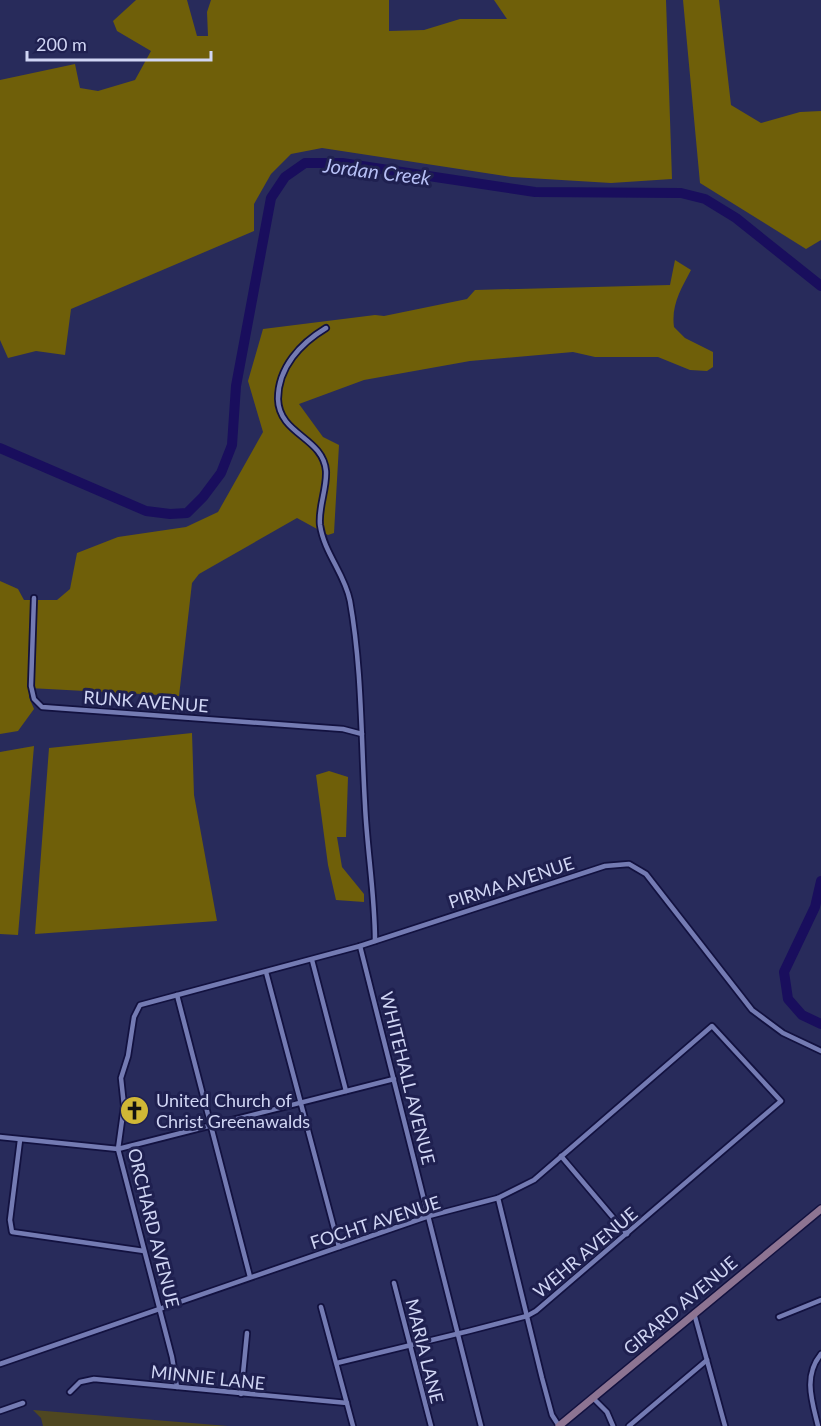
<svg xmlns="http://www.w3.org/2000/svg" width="821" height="1426" font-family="Lato,sans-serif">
<rect width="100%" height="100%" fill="#282b5b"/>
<!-- green -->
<polygon fill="#4f4721" points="33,1410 228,1426 43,1426 41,1418"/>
<!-- forest -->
<g fill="#6f5f09">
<polygon points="136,0 187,0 197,36 208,36 207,12 211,0 389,0 389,31 424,30 460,19 507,19 494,0 666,0 672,179 611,183 512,177 322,148 291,154 271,174 254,204 254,231 71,309 65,355 36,351 8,358 0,340 0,80 75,64 80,88 98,91 135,80 151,51 117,31 113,21"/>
<polygon points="683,0 719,0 731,105 761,123 800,112 821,111 821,240 806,249 700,183"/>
<path d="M 675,260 L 691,270 C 681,289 671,305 674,327 L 685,338 L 713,352 L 713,367 L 707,371 L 690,370 L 658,357 L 595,357 L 573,352 L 470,361 L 364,380 L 299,404 L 323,437 L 339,445 L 334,533 L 328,535 L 297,518 L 199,574 L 192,583 L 179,696 L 29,688 L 29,697 L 34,709 L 18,731 L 0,734 L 0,581 L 18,589 L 24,600 L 57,600 L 70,589 L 77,553 L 118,537 L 186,527 L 218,512 L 263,432 L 248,381 L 263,329 L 375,315 L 384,316 L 467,299 L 475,290 L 670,285 Z"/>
<polygon points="192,733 194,795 217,921 35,934 49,748"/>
<polygon points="34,746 18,935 0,934 0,752"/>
<polygon points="329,771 348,777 346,837 337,837 342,867 364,894 364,902 336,900 328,865 316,775"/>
</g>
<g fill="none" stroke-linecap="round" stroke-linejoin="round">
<!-- river -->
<g stroke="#190e5d" stroke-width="10">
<polyline points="0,448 146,511 170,514 187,513 203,497 221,473 232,445 236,386 271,198 285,177 305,163 342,163 535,192 681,193 705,199 736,218 821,286"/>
<polyline points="821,881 815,907 784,972 788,999 802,1015 821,1024"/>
</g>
<defs>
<g id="street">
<path d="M 326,328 C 301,343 278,367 278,399 C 279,435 323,437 326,471 C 327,489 318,508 320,525 C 324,553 345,574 350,601 C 362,669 361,737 365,805 C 367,850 375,895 375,941"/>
<polyline points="34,598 31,686 34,699 42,707 343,729 362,734"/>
<polyline points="360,946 481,1426"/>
<polyline points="312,960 346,1091"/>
<polyline points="266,972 339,1247"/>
<polyline points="177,995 250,1277"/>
<polyline points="0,1137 118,1149 394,1079"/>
<polyline points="20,1140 10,1220 12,1232 144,1251"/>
<polyline points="561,1156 627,1234"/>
<polyline points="498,1198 542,1378 552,1415 559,1426"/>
<polyline points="394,1283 431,1426"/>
<polyline points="321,1307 353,1426"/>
<polyline points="694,1313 725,1426"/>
<polyline points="779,1317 821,1300"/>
<polyline points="0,1364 429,1216 498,1198 534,1180 712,1026 781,1101 536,1311 527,1316 469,1331 337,1363"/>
<polyline points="177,1387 172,1357 118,1149 124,1106 121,1078 128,1056 134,1017 140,1005 360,946 605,866 629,864 646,874 752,1010 783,1033 821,1051"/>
<polyline points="70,1392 80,1382 94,1379 347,1403"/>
<polyline points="241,1394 247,1333"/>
<polyline points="593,1398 607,1412 613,1426"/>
<polyline points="0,1411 23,1403"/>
<polyline points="629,1426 707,1360"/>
<path d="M 818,1426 C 812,1401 803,1376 821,1354"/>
</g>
<polyline id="secondary" points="559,1426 821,1209"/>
</defs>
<!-- street casing -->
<use href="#street" stroke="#12113f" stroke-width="8"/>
<!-- secondary casing -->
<use href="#secondary" stroke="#12113f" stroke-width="10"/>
<!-- street -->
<use href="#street" stroke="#747bb3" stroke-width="4.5"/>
<!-- secondary -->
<use href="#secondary" stroke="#8d7492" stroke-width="7"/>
</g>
<!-- icons -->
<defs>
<symbol id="church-disc" viewBox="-11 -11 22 22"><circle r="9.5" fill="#d0b736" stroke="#1f2050"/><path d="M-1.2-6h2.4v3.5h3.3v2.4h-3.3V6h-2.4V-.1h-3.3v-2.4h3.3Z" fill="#111"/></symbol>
</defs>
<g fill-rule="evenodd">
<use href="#church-disc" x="118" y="1094" width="33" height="33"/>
</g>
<g text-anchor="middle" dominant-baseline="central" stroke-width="6" stroke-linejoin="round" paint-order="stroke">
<!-- street labels -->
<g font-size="18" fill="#d0d5f4" stroke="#1f2050">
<text transform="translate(146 701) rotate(4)">RUNK AVENUE</text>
<text transform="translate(511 882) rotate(-18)">PIRMA AVENUE</text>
<text transform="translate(408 1078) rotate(76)">WHITEHALL AVENUE</text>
<text transform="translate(375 1222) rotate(-18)">FOCHT AVENUE</text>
<text transform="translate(154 1228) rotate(76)">ORCHARD AVENUE</text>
<text transform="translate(585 1252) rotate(-40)">WEHR AVENUE</text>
<text transform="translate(680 1305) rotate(-40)">GIRARD AVENUE</text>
<text transform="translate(425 1351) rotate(76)">MARIA LANE</text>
<text transform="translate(208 1377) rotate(6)">MINNIE LANE</text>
</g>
<!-- poi labels -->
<g font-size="18" fill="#d0d5f4" stroke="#1f2050" text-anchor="start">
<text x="156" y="1100">United Church of<tspan x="156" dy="21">Christ Greenawalds</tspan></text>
</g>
<!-- water labels -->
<g font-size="20" font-style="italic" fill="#b6bff5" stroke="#1f2050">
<text transform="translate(377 171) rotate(7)">Jordan Creek</text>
</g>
</g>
<!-- scale -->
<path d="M27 51v9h184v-9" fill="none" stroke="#d0d5f4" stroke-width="3"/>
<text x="36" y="51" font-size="18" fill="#d0d5f4" stroke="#1f2050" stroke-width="4.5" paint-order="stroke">200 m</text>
</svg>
